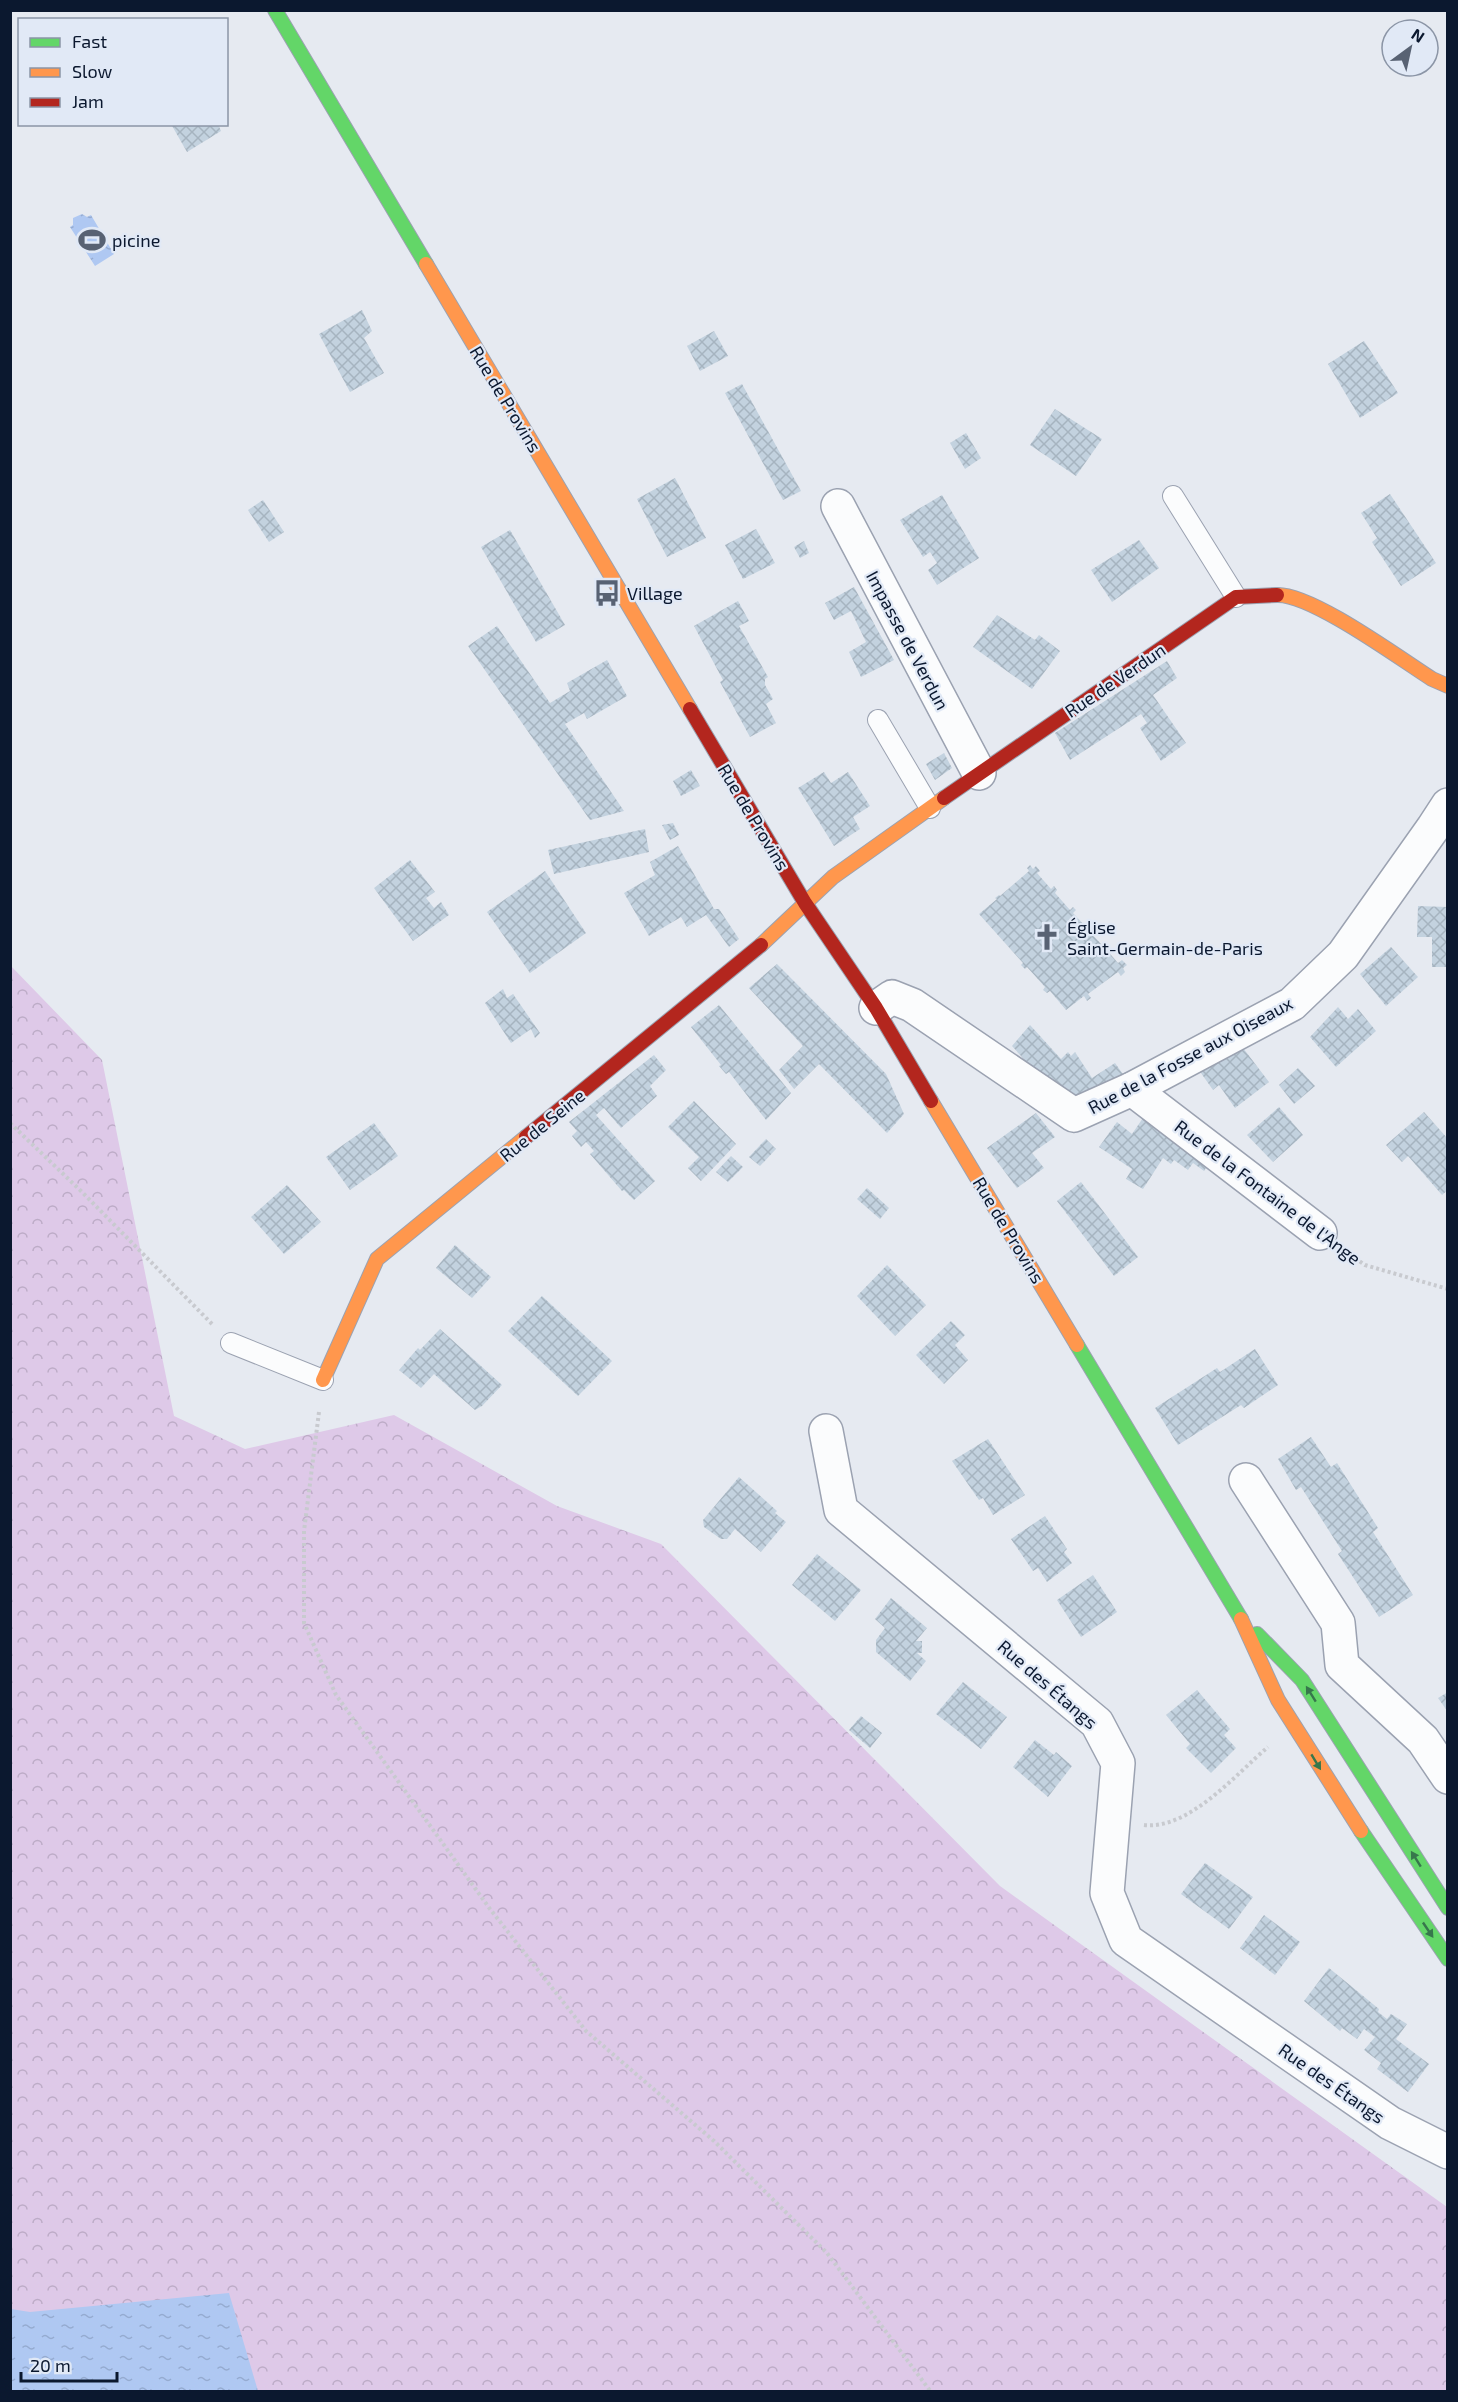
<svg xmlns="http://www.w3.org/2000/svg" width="1458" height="2402" font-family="'Exo 2',sans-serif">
<defs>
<pattern id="forest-crowns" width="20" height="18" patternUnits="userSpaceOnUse" patternTransform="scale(1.5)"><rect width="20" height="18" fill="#dec9e8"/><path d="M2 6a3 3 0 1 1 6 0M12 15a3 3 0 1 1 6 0" fill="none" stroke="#bdacc7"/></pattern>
<pattern id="water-ripples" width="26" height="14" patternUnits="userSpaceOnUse" patternTransform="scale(1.5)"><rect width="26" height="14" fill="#afc8f2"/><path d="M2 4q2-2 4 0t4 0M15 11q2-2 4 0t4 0" fill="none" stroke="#95abd0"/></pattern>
<pattern id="building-cross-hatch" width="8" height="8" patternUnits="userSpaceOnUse" patternTransform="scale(1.5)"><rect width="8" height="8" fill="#c3d2df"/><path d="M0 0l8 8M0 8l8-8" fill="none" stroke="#a6b4c0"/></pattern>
</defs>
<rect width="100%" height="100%" fill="#e6eaf1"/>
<!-- forest -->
<polygon fill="url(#forest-crowns)" points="10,965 102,1060 174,1416 245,1449 394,1415 557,1506 661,1544 1000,1886 1447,2207 1447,2391 11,2391"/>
<!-- water -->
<g fill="url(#water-ripples)">
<polygon points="82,214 87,217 91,215 114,254 95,266 70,227 73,225 73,218"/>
<polygon points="229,2293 258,2391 11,2391 11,2309 30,2312"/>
</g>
<!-- building -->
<g fill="url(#building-cross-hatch)">
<polygon points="171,124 218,124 221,131 187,152"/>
<polygon points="362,310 372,331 364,338 384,373 350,392 319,334"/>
<polygon points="714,331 728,356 700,371 687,346"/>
<polygon points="1364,341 1398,393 1360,418 1328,364"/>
<polygon points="742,384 801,491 783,500 725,393"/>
<polygon points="1055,409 1102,439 1076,476 1030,445"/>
<polygon points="966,433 981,458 965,469 950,443"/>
<polygon points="675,478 706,538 667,557 637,499"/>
<polygon points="1390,494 1436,563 1401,586 1372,542 1377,538 1361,513"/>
<polygon points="942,495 979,558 937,585 928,570 937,563 930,552 923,557 900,520"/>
<polygon points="263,500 284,532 269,542 248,510"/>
<polygon points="756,529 775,563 743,579 725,545"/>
<polygon points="510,530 565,625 536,642 481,547"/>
<polygon points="1139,540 1159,568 1112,602 1091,570"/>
<polygon points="804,541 809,553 800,558 794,547"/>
<polygon points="854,587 894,660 861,677 849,652 866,642 851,611 834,620 825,603"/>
<polygon points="738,601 749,621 739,626 768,677 765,679 765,685 773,699 766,704 776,723 750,737 720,682 723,680 694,626"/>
<polygon points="997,615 1035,640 1039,635 1060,651 1032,689 973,647"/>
<polygon points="497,626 550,703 570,691 567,683 607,660 627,696 587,719 584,713 565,724 624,811 590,820 468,646"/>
<polygon points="1167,661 1177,678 1153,695 1186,743 1161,761 1140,728 1147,723 1141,714 1070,760 1055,733"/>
<polygon points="944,753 952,768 935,780 926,764"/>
<polygon points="691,770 700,786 681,796 673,781"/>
<polygon points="824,772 831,783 848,772 870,806 853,817 860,829 834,846 798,788"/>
<polygon points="673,823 679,835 670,840 662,825"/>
<polygon points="645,829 649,852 554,874 548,850"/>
<polygon points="678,846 714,909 719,909 739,939 729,947 706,915 687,927 681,917 649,936 624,893 655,875 650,862"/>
<polygon points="410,860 435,892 426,898 434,908 441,902 449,915 413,941 374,888"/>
<polygon points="1030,865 1033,869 1036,866 1040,871 1037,873 1051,889 1054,886 1057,890 1055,893 1070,910 1073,907 1076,910 1073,913 1086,927 1089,925 1092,928 1089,931 1102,945 1105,943 1108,945 1105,948 1118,963 1122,960 1127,965 1123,968 1125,972 1121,976 1118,972 1088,994 1091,998 1087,1001 1084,996 1066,1010 1050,991 1047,993 1043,990 1045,987 1027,967 1025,969 1021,965 1023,963 979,914 997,899 995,898 999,895 1000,896 1029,871 1027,868"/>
<polygon points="545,871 586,933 530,973 487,912"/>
<polygon points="1418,906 1448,907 1448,967 1432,967 1432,937 1417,937"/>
<polygon points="1391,947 1418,977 1386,1006 1360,974"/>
<polygon points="777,964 886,1074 904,1114 887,1133 819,1064 794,1089 779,1070 803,1046 749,988"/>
<polygon points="503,989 507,998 513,994 540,1033 535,1038 531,1029 511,1043 485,1003"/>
<polygon points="719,1005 791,1093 766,1120 729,1072 726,1074 719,1066 721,1065 691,1027"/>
<polygon points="1338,1007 1348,1019 1358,1009 1376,1031 1336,1067 1310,1037"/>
<polygon points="1030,1025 1061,1059 1068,1052 1071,1056 1075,1052 1092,1078 1115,1063 1125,1077 1073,1104 1061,1100 1012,1046"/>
<polygon points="1240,1044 1269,1082 1235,1108 1219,1085 1213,1090 1196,1066"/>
<polygon points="654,1055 666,1070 650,1086 657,1096 621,1128 604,1108 596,1115 655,1181 634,1200 624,1190 622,1191 590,1154 594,1151 586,1142 581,1147 572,1136 577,1131 569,1122"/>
<polygon points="1298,1068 1315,1086 1294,1104 1279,1085"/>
<polygon points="694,1101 736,1144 701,1181 688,1168 699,1157 668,1127"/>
<polygon points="1279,1107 1303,1135 1273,1162 1247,1135"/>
<polygon points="1424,1112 1448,1139 1448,1190 1442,1195 1408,1156 1402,1162 1386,1145"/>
<polygon points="1036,1113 1055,1137 1032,1153 1044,1168 1017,1188 987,1148"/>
<polygon points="1145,1115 1210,1162 1204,1171 1193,1163 1188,1170 1174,1160 1171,1164 1163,1158 1143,1189 1126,1179 1132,1169 1099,1147 1117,1122 1132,1134"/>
<polygon points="374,1123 398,1156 350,1190 326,1157"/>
<polygon points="766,1139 776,1149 760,1166 749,1157"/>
<polygon points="731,1156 743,1167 728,1182 716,1172"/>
<polygon points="1081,1182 1138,1257 1114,1276 1057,1201"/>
<polygon points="287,1185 321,1222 284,1254 251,1217"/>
<polygon points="867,1188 889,1208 880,1219 857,1199"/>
<polygon points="455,1245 491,1277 472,1298 436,1268"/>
<polygon points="887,1265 926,1305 895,1336 857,1296"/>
<polygon points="542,1296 612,1361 578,1396 508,1331"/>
<polygon points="951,1321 965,1335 955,1345 968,1360 944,1384 916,1355"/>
<polygon points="440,1329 502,1385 482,1406 475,1410 434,1374 421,1388 399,1370 418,1348 420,1350"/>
<polygon points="1255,1349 1278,1385 1244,1408 1241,1405 1178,1445 1155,1408 1217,1368 1220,1372"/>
<polygon points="1311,1437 1331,1467 1337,1463 1378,1528 1373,1532 1413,1595 1379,1617 1338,1554 1342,1551 1301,1487 1296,1490 1278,1459"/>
<polygon points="988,1439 1025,1495 993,1515 983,1498 979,1500 952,1461"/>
<polygon points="739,1477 777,1511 775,1513 786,1522 761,1552 735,1529 727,1539 721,1539 704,1527 703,1520"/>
<polygon points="1045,1516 1067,1549 1064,1552 1072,1563 1047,1582 1038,1568 1033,1571 1011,1539"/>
<polygon points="817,1554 861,1590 835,1621 792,1585"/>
<polygon points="1093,1575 1117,1612 1081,1637 1057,1600"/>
<polygon points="891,1598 927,1628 916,1641 922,1641 922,1653 917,1653 926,1661 910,1681 876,1652 876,1640 885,1628 875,1619"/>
<polygon points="963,1682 1007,1717 981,1749 936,1714"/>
<polygon points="1197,1690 1230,1729 1224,1735 1236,1748 1211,1773 1186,1748 1190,1744 1166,1715"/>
<polygon points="1448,1692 1448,1712 1438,1698"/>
<polygon points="861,1716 882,1733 870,1748 849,1730"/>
<polygon points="1035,1740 1054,1755 1056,1752 1072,1766 1048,1797 1013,1767"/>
<polygon points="1205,1863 1253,1897 1229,1929 1181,1894"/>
<polygon points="1264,1915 1300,1942 1275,1975 1240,1948"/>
<polygon points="1329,1968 1379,2009 1378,2012 1387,2019 1391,2014 1407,2024 1396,2039 1429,2064 1408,2092 1377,2069 1381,2063 1364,2050 1375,2037 1364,2029 1357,2039 1342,2028 1340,2031 1304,2001"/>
</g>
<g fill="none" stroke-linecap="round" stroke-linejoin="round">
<defs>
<g id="lane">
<polyline points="1173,496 1236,597"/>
<polyline points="878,720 930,808"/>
<polyline points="231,1343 323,1380"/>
</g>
<g id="street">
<polyline points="838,506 979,773"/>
<polyline points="876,1008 892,997 912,1005 1074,1115 1132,1089 1292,1004 1343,955 1433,828 1448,805"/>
<polyline points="1132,1089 1320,1233"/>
<polyline points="826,1431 841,1510 1097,1723 1118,1763 1107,1893 1126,1940 1390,2123 1448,2152"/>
<polyline points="1246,1480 1338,1623 1342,1665 1423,1740 1448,1777"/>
</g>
<g id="fast">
<polyline points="275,10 426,264"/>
<polyline points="1077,1345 1241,1619"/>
<polyline points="1257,1634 1302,1680 1448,1908"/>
<polyline points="1361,1831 1448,1959"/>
</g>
<g id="slow">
<polyline points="426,264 690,709"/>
<path d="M 1277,595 C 1312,594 1399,658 1432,679 L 1448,686"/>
<polyline points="761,945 833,877 944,798"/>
<polyline points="931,1101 1077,1345"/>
<polyline points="323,1380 377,1259 526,1137"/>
<polyline points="1241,1619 1278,1700 1361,1831"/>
</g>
<g id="jam">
<polyline points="690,709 805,903 876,1008 931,1101"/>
<polyline points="944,798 1236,597 1277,595"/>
<polyline points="526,1137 761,945"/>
</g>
</defs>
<!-- lane casing -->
<use href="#lane" stroke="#9ba2b1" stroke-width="22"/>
<!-- street casing -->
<use href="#street" stroke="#9ba2b1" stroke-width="36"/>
<!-- fast casing -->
<use href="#fast" stroke="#9ba2b1" stroke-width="16"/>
<!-- slow casing -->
<use href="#slow" stroke="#9ba2b1" stroke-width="16"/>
<!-- jam casing -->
<use href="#jam" stroke="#9ba2b1" stroke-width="16"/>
<!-- path -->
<g stroke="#c8cacf" stroke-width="4" stroke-dasharray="3 3" stroke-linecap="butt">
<polyline points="10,1123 82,1192 214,1326"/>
<polyline points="1345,1251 1365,1265 1448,1289"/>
<polyline points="319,1412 304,1531 304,1623 336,1695 490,1909 586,2031 714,2141 827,2253 931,2392"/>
<path d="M 1144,1825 C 1189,1830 1236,1774 1268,1747"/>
</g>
<!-- lane -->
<use href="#lane" stroke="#fbfcfd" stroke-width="20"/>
<!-- street -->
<use href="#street" stroke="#fbfcfd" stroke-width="33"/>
<!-- fast -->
<use href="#fast" stroke="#63d668" stroke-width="14"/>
<!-- slow -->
<use href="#slow" stroke="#ff974d" stroke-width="14"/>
<!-- jam -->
<use href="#jam" stroke="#b3261e" stroke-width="14"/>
</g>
<!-- one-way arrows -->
<defs><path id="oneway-solid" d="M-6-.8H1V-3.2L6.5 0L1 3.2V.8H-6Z" transform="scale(1.5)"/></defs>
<g fill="#37774c">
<use href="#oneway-solid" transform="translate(1311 1694) rotate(-122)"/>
<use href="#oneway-solid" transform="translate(1316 1762) rotate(59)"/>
<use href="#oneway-solid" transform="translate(1416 1859) rotate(-122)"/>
<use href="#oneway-solid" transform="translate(1428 1930) rotate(56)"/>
</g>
<!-- icons -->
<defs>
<symbol id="stadium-bare" viewBox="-9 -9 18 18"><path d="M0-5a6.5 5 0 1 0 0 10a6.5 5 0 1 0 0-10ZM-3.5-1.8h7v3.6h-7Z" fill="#586273" stroke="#e1e9f6" stroke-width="2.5" paint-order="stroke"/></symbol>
<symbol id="bus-bare" viewBox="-9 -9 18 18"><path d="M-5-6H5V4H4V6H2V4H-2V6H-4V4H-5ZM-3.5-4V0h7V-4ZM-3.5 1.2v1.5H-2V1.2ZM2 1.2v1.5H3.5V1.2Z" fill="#586273" stroke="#e1e9f6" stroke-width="2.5" paint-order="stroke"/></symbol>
<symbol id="church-bare" viewBox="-9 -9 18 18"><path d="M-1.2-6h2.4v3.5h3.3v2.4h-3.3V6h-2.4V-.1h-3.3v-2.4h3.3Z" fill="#586273" stroke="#e1e9f6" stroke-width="2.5" paint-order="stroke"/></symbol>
</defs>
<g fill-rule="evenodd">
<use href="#stadium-bare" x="73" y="221" width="38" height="38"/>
<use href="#bus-bare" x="588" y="574" width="38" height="38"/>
<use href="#church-bare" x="1028" y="918" width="38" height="38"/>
</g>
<g text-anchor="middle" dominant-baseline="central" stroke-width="4.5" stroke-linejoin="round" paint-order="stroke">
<!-- poi labels -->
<g font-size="18" fill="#0b182f" stroke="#e1e9f6" text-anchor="start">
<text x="112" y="240">picine</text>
<text x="627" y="593">Village</text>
<text x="1067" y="927">Église<tspan x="1067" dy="21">Saint-Germain-de-Paris</tspan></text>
</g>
<!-- street labels -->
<g font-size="18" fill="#0b182f" stroke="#e1e9f6">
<text transform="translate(506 399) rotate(59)">Rue de Provins</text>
<text transform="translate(908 640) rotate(62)">Impasse de Verdun</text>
<text transform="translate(1115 680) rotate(-34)">Rue de Verdun</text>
<text transform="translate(754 817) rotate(59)">Rue de Provins</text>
<text transform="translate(1190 1055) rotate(-28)">Rue de la Fosse aux Oiseaux</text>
<text transform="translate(542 1125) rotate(-39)">Rue de Seine</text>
<text transform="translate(1268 1192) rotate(37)">Rue de la Fontaine de l'Ange</text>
<text transform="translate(1009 1230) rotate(59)">Rue de Provins</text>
<text transform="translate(1048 1684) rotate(41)">Rue des Étangs</text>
<text transform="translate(1332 2083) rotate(35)">Rue des Étangs</text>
</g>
</g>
<!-- border -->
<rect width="1458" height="2402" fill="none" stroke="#0b182f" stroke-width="24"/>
<!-- legend -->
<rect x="18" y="18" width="210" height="108" fill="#e1e9f6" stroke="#8b95a6" stroke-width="1.5"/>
<rect x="30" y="38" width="30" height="9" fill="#63d668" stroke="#8b95a6" stroke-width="1.5"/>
<text x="72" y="48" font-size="18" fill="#0b182f">Fast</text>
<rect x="30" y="68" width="30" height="9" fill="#ff974d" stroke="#8b95a6" stroke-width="1.5"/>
<text x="72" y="78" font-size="18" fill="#0b182f">Slow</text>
<rect x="30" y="98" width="30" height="9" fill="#b3261e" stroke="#8b95a6" stroke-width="1.5"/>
<text x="72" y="108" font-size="18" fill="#0b182f">Jam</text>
<!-- north arrow -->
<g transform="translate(1410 48) rotate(33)"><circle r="28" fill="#e1e9f6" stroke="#8b95a6" stroke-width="1.5"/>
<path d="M0-4.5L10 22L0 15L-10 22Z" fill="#586273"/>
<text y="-9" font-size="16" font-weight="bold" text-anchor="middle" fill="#0b182f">N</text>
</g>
<!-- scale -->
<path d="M21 2372v9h96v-9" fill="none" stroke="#0b182f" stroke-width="3"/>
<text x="30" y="2372" font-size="18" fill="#0b182f" stroke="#e1e9f6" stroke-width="4.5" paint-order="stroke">20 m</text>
</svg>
